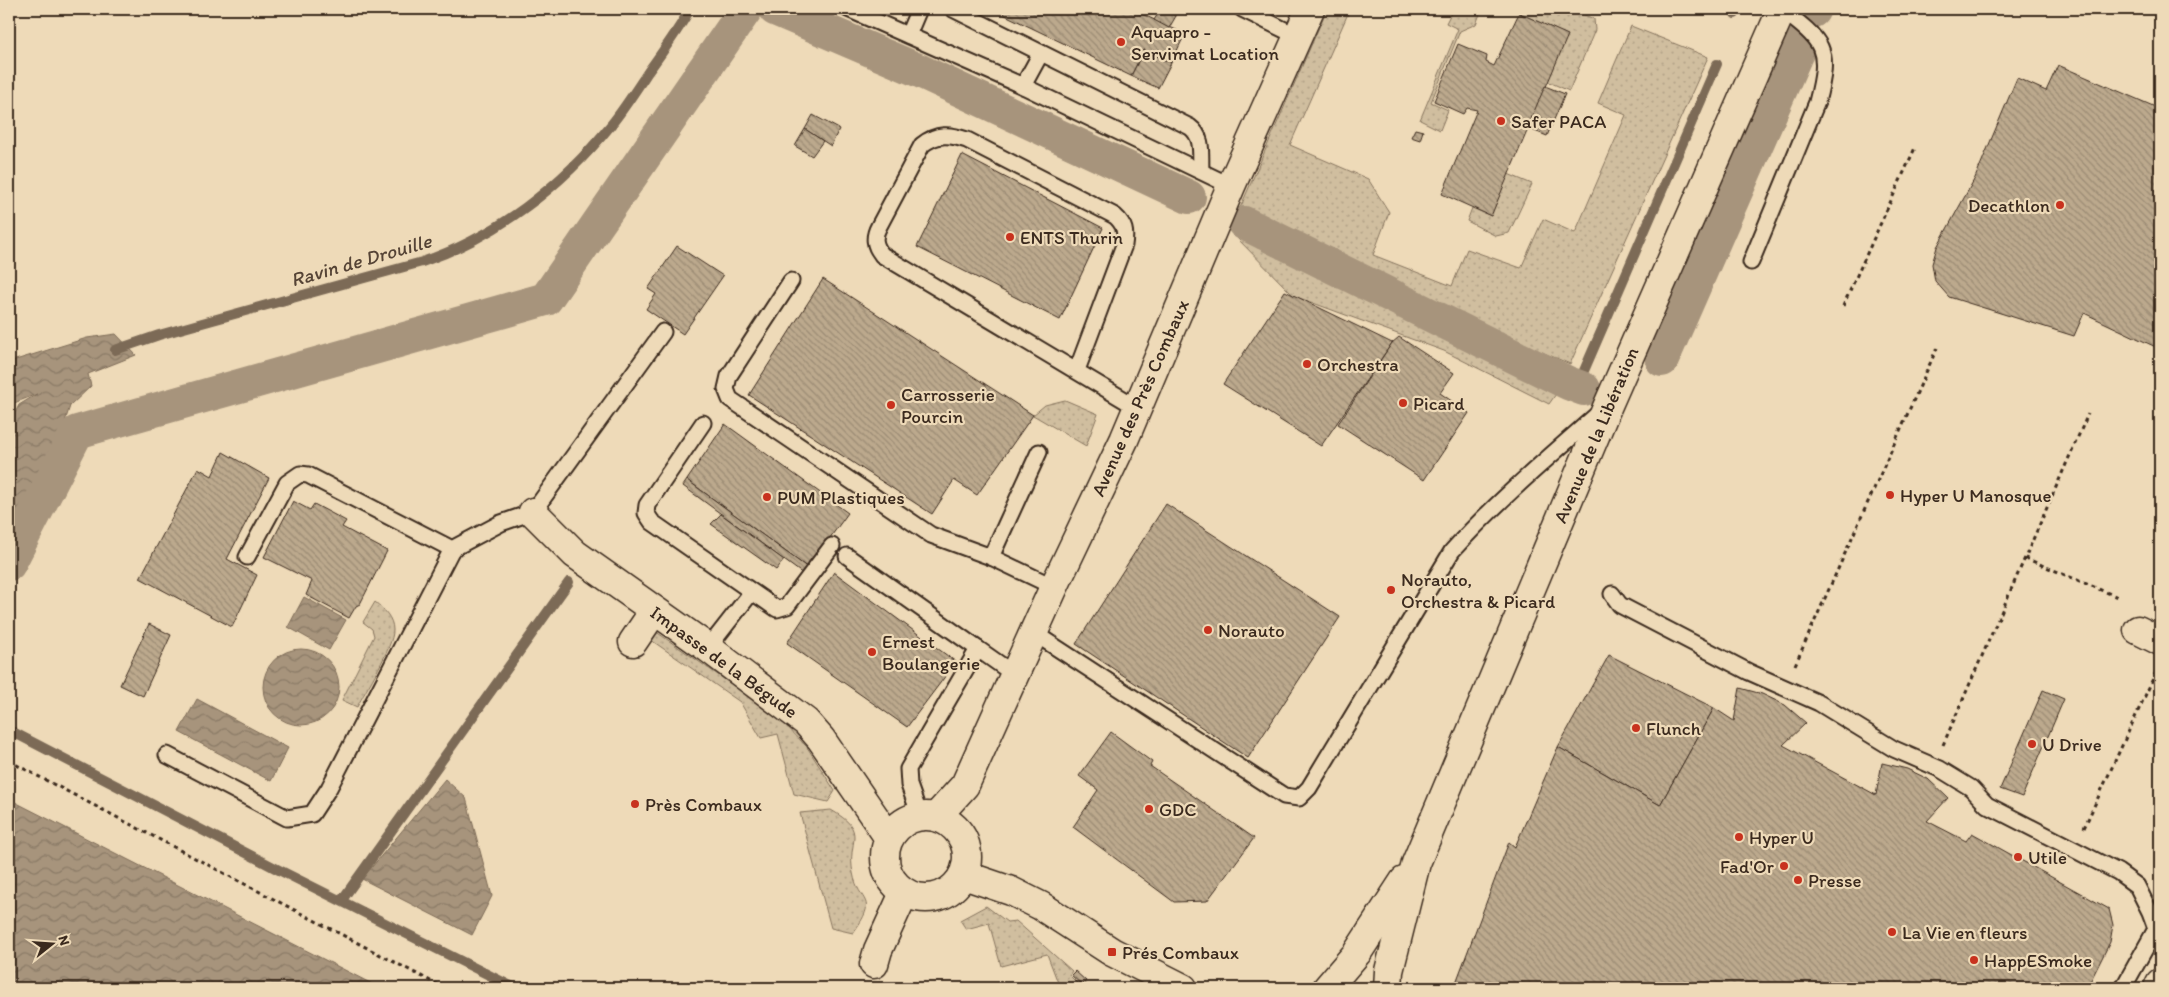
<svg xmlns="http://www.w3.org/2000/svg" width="2169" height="997" font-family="Itim,sans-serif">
<defs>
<pattern id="grass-dots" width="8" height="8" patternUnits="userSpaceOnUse" patternTransform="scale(1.25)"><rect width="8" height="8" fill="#d0be9f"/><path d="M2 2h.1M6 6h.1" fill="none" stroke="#b4a388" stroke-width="1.8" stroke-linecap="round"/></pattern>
<pattern id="water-waves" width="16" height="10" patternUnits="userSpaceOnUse" patternTransform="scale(1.25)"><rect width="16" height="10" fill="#a7947c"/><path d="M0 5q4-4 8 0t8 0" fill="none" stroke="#897965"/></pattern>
<pattern id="building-back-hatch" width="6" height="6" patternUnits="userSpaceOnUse" patternTransform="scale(1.25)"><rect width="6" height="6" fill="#bca98d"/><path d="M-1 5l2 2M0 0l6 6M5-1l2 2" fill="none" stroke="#9a8a73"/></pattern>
</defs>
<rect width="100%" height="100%" fill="#eedab8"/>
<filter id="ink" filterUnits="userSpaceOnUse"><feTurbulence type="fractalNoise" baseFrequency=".02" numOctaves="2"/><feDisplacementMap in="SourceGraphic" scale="10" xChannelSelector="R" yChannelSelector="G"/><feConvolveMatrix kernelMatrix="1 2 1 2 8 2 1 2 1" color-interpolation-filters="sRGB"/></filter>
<g filter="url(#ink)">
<!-- grass -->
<g fill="url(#grass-dots)" stroke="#86745e">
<polygon points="1327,9 1350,9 1290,145 1368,179 1389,212 1373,255 1452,286 1467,249 1521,268 1543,219 1575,233 1626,115 1598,103 1631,26 1708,57 1570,364 1403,293 1399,300 1563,384 1549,404 1444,351 1294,296 1230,231"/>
<polygon points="1453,9 1482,9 1476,24 1460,31 1431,102 1448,110 1440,130 1420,120 1458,29 1446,23"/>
<polygon points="1511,9 1570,9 1594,19 1595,30 1569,91 1547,81 1567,35"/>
<polygon points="932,63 1199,191 1187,213 920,87"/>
<polygon points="1508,174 1532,184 1509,233 1496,236 1467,221 1472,208 1491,216"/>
<polygon points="1065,400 1098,414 1086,446 1033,415 1045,405"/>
<path d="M 375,602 C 384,609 393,618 393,630 C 394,646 365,691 357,707 L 342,700 L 374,636 L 372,629 L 363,622 Z"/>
<polygon points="655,631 777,716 807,747 835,791 828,802 794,794 778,734 761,738 740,702 651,640"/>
<path d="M 831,810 C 870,832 846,840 853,873 C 859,905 880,896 853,933 L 831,928 L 800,813 Z"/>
<polygon points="986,906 1007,922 1016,921 1072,971 1069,975 1081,987 1086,984 1090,988 1060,988 1047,954 1001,966 989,923 966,929 960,920"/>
</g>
<!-- water -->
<g fill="url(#water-waves)" stroke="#7c6a56">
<polygon points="116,334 136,355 88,374 91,386 70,406 61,434 9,535 9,425 19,405 37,394 9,405 9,362 87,338"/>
<polygon points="304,597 346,620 329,650 288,627"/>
<circle cx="301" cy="687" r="38"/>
<polygon points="197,699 288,748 271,781 179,732"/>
<polygon points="445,779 466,798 492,896 472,935 362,879"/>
<polygon points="9,799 380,988 9,988"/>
</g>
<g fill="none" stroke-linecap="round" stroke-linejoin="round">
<!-- stream -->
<g stroke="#7c6a56" stroke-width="10">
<polyline points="1735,14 1737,9"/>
<path d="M 115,350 L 159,335 L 422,262 C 496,237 562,186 611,125 C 624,109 636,90 648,72 C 663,51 678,31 690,9"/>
<polyline points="1573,385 1583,373 1717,64"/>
<polyline points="9,730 277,869 515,988"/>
<polyline points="342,900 569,582"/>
</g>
<!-- canal -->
<g stroke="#a7947c" stroke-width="34">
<polyline points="775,9 920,71 1189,197"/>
<polyline points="1813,11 1814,9"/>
<polyline points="1244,223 1568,383 1584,389"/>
<polyline points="1662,360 1802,41"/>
<polyline points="9,564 77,432 546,299 746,9"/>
</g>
</g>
<!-- building -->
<g fill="url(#building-back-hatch)" stroke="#3b2a1e">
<polygon points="1006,9 1131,9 1185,34 1171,63 1144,50 1131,76 1003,14"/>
<polygon points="1161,9 1176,16 1169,28 1154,20"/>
<polygon points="1519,13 1568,35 1491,216 1442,194 1477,110 1467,108 1463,114 1434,101 1458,44 1487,56 1486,62 1494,66"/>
<polygon points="1144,50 1171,63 1158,88 1131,76"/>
<polygon points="2058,65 2160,109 2160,349 2084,313 2074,336 1949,297 1935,281 1932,264 1937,247 1975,178 2017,78 2046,91"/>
<polygon points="1545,86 1565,94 1547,136 1527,128"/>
<polygon points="813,115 839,129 831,146 805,129"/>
<polygon points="805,129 823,141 812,156 795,146"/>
<polygon points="1415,129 1423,131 1420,140 1411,137"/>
<polygon points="962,155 1103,228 1060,320 917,247"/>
<polygon points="677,246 723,276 683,334 646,309 656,294 648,289"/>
<polygon points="823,279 1033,415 977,495 954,480 932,514 749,395"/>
<polygon points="1285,291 1392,343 1321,446 1223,384"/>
<polygon points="1399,337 1454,373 1440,393 1469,413 1424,480 1338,424 1392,343"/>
<polygon points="725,424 848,513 808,568 687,480"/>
<polygon points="223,452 269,478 227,559 257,575 232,627 140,578 198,468 212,476"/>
<polygon points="687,480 808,568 803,574 683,486"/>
<polygon points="293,501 310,510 314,504 346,521 342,527 387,551 360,604 356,606 349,618 306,595 312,581 264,557"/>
<polygon points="1166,504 1340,617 1248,758 1076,644"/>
<polygon points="721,514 784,560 776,570 711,524"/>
<polygon points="834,572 956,662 907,727 787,643"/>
<polygon points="149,624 171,635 143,696 120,685"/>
<polygon points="1609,655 1714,708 1660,805 1558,747"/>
<polygon points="1740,688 1762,694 1785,705 1806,723 1783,745 1876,795 1882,763 1907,769 1928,779 1948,798 1927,821 1966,841 1972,833 2109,909 2113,925 2110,942 2087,988 1454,988 1509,842 1515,847 1558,747 1660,805 1714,708 1734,721"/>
<polygon points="2043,690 2064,699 2022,797 2000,789"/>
<polygon points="1111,732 1152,762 1150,766 1254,838 1207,901 1174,902 1073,827 1098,790 1079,776"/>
<polygon points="1075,971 1086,981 1082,985 1071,975"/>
</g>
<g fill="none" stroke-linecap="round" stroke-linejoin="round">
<defs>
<g id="lane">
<polyline points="848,9 1023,86 1231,186"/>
<path d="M 953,9 L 1190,127 C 1204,137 1200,155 1201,171"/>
<polyline points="1242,9 1297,36"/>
<polyline points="908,35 919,9"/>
<polyline points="1023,86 1041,53"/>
<path d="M 1751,262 L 1817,102 C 1831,48 1824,42 1781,9"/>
<polyline points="791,281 729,376 726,389 730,399 931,535 991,557 1054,587"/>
<path d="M 1077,370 L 1124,245 C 1126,232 1125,225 1115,216 L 967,140 C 950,134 937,133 922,145 L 879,226 C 873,237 874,245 882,255 L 1138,408"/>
<polyline points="703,423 647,505 646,513 652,522 777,609 787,606 832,546"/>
<polyline points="847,556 978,649"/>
<polyline points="247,557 287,483 300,474 308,475 452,549 501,523 533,512 663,332"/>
<polyline points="991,557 1039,452"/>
<polyline points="1612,594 1620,605 1749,672 1819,703 1894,749 1940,769 1971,788 1987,805 2118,872 2137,886 2150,912 2160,939"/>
<path d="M 1034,633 L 1284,796 L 1299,798 L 1309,788 L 1452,551 C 1497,501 1549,457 1599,413"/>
<polyline points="708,648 751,593"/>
<polyline points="167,755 287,818 312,814 329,788 452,549"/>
<polyline points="920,816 909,785 908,769 978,649 1015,675"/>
<polyline points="2123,988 2156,929"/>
</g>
<g id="street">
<polyline points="533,512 575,554 708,648 806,722 821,739 889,838"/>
<polyline points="2138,630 2160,641"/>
<polyline points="633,642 654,611"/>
<circle cx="926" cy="857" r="41"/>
<polyline points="936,817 965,785 1054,587 1124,440 1231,186 1310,9"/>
<polyline points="964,875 1011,891 1041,906 1112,952 1183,988"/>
<polyline points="874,964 878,950 904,893"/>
<polyline points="2158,988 2160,983"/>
</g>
<g id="primary">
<polyline points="1327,988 1357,953 1404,881"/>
<polyline points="1388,988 1389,971 1416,863 1608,405 1782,9"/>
</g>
</defs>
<!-- lane casing -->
<use href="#lane" stroke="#3b2a1e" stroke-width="19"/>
<!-- street casing -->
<use href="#street" stroke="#3b2a1e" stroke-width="31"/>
<!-- primary casing -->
<use href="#primary" stroke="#3b2a1e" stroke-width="31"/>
<!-- path -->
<g stroke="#3b2a1e" stroke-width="3" stroke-dasharray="4 4" stroke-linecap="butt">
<polyline points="1843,306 1915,148"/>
<polyline points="2025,558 2120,598"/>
<polyline points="1795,665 1937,348"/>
<polyline points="1943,745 2088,414"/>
<polyline points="9,761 444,988"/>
<polyline points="2084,828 2157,670"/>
</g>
<!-- lane -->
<use href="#lane" stroke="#eedab8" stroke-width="15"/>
<!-- street -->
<use href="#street" stroke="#eedab8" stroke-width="28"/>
<!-- primary -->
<use href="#primary" stroke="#eedab8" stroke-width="28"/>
</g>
</g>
<!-- markers -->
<g fill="#c8321e" stroke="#eedab8" stroke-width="2">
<circle cx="1121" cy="42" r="5"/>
<circle cx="1501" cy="121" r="5"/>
<circle cx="2060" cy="205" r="5"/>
<circle cx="1010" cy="237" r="5"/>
<circle cx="1307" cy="364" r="5"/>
<circle cx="1403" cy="403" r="5"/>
<circle cx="891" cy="405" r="5"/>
<circle cx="1890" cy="495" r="5"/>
<circle cx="767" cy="497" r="5"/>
<circle cx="1391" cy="590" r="5"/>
<circle cx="1208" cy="630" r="5"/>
<circle cx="872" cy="652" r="5"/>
<circle cx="1636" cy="728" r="5"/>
<circle cx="2032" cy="744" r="5"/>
<circle cx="635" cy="804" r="5"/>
<circle cx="1149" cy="809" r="5"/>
<circle cx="1739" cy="837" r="5"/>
<circle cx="2018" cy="857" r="5"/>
<circle cx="1784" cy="866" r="5"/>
<circle cx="1798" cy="880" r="5"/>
<circle cx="1892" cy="932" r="5"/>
<rect x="1107" y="947" width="10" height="10" rx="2.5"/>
<circle cx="1974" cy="960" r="5"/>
</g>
<g text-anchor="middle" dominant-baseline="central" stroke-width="4.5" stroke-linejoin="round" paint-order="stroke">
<!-- poi labels -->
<g font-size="19" fill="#3b2a1e" stroke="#eedab8" text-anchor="start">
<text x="1131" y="31">Aquapro -<tspan x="1131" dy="22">Servimat Location</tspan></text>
<text x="1511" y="121">Safer PACA</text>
<text x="2050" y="205" text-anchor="end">Decathlon</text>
<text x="1020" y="237">ENTS Thurin</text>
<text x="1317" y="364">Orchestra</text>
<text x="901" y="394">Carrosserie<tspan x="901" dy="22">Pourcin</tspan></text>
<text x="1413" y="403">Picard</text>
<text x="1900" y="495">Hyper U Manosque</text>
<text x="777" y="497">PUM Plastiques</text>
<text x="1401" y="579">Norauto,<tspan x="1401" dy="22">Orchestra &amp; Picard</tspan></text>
<text x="1218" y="630">Norauto</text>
<text x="882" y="641">Ernest<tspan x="882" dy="22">Boulangerie</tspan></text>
<text x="1646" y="728">Flunch</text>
<text x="2042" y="744">U Drive</text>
<text x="645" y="804">Près Combaux</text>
<text x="1159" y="809">GDC</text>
<text x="1749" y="837">Hyper U</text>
<text x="2028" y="857">Utile</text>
<text x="1774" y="866" text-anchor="end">Fad'Or</text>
<text x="1808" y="880">Presse</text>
<text x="1902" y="932">La Vie en fleurs</text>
<text x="1122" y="952">Prés Combaux</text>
<text x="1984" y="960">HappESmoke</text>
</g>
<!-- street labels -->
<g font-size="19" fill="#3b2a1e" stroke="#eedab8">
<text transform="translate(1140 398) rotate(-66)">Avenue des Près Combaux</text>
<text transform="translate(1596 435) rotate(-67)">Avenue de la Libération</text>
<text transform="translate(724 662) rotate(36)">Impasse de la Bégude</text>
</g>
<!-- water labels -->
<g font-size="20" font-style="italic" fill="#564436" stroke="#eedab8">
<text transform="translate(361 260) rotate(-16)">Ravin de Drouille</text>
</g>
</g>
<!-- margin -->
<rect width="2169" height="997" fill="none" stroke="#eedab8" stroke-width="30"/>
<rect x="15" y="15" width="2139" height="967" fill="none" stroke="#3b2a1e" stroke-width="2" filter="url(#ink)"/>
<!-- north arrow -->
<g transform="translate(52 944) rotate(73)" stroke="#eedab8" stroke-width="4" paint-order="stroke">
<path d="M0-4L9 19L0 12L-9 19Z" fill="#3b2a1e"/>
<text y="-8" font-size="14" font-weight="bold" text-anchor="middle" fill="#3b2a1e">N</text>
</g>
</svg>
